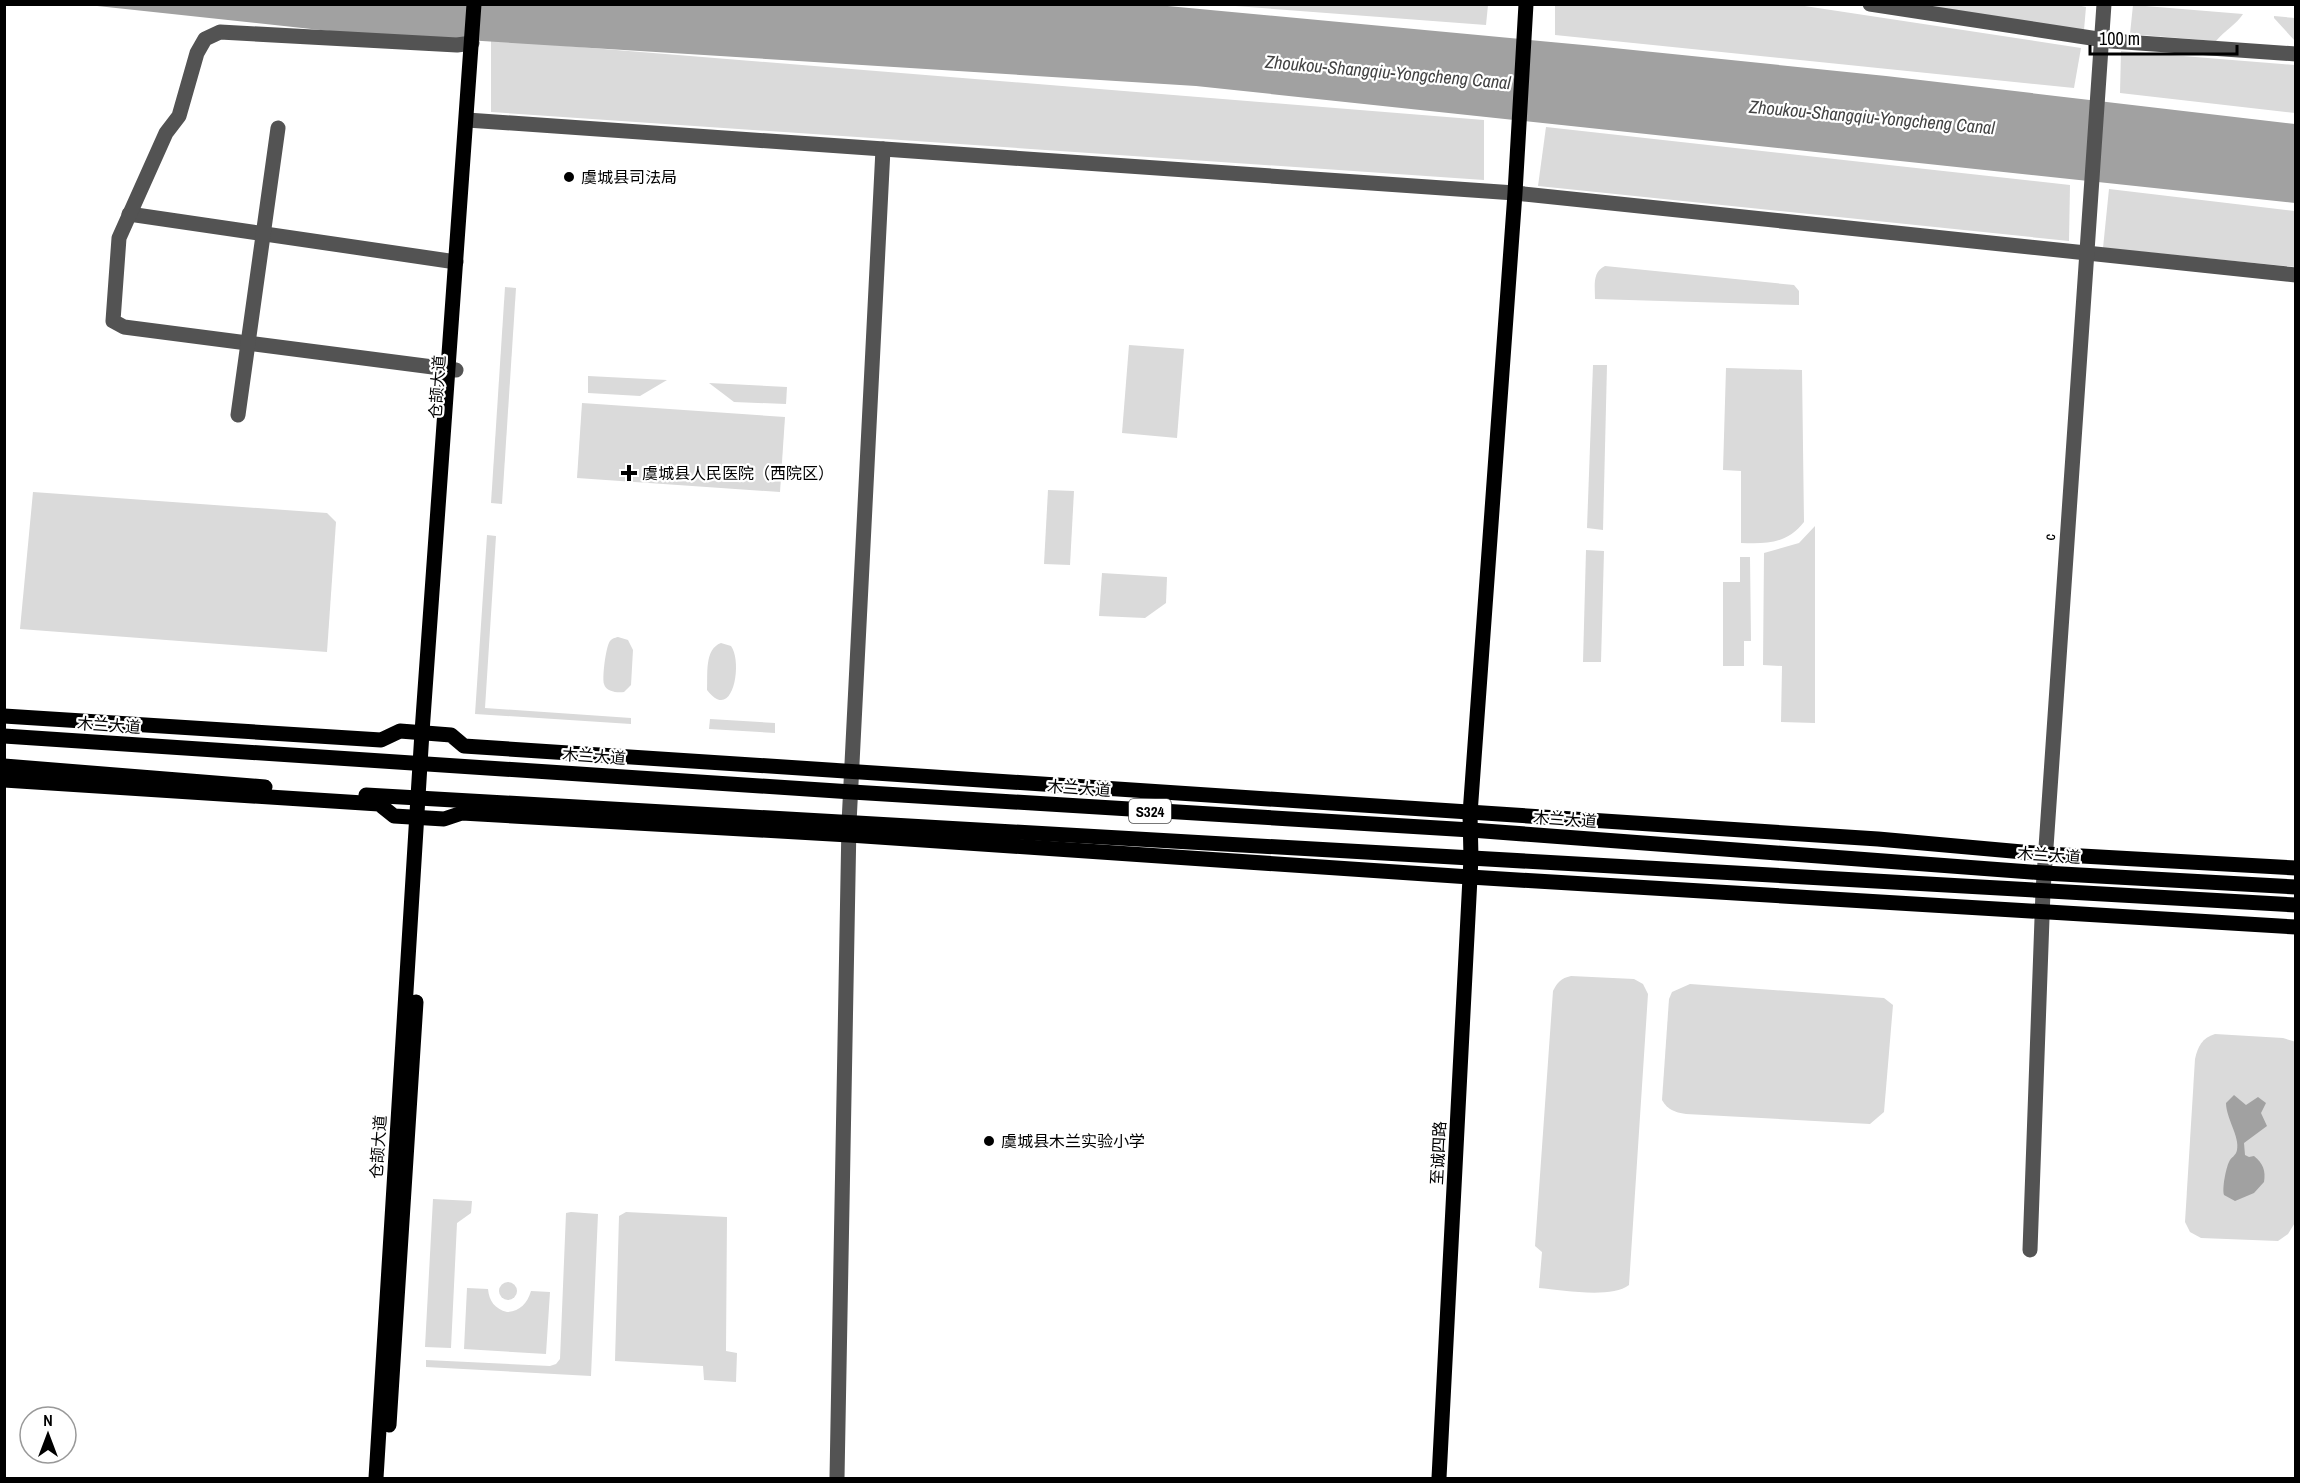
<svg xmlns="http://www.w3.org/2000/svg" width="2300" height="1483" font-family="'Archivo Narrow','Noto Sans SC',sans-serif">
<rect width="100%" height="100%" fill="#fff"/>
<!-- green -->
<g fill="#dadada">
<polygon points="2072,4 2086,7 2084,30 1913,5"/>
<polygon points="1222,5 1488,4 1488,5 1486,25"/>
<polygon points="1798,5 2081,48 2074,88 1555,35 1555,5"/>
<path d="M 2133,5 L 2243,14 C 2237,24 2224,31 2216,41 L 2130,34 Z"/>
<polygon points="2274,16 2295,18 2295,41 2274,18"/>
<polygon points="491,40 1484,120 1484,180 491,112"/>
<polygon points="2121,51 2295,65 2295,113 2120,93"/>
<polygon points="1546,127 2070,185 2069,241 1538,186"/>
<polygon points="2109,189 2295,211 2295,267 2103,248"/>
<path d="M 1605,266 L 1794,285 L 1799,291 L 1799,305 L 1595,299 C 1595,286 1592,272 1605,266 Z"/>
<polygon points="505,287 516,288 502,504 491,503"/>
<polygon points="1129,345 1184,349 1177,438 1122,433"/>
<polygon points="1593,365 1607,365 1603,530 1587,528"/>
<path d="M 1726,368 L 1802,370 L 1804,522 C 1787,544 1766,544 1741,543 L 1741,471 L 1723,470 Z"/>
<polygon points="588,376 667,380 640,396 588,393"/>
<polygon points="709,383 787,387 786,404 734,402"/>
<polygon points="582,403 785,417 780,492 577,478"/>
<polygon points="1048,490 1074,491 1070,565 1044,564"/>
<polygon points="33,492 327,513 336,522 327,652 20,629"/>
<polygon points="1815,526 1815,723 1781,722 1782,666 1763,665 1764,553 1799,543"/>
<polygon points="487,535 496,536 485,708 631,718 631,724 475,714"/>
<polygon points="1586,550 1604,551 1601,662 1583,662"/>
<polygon points="1740,557 1750,557 1751,641 1744,641 1744,666 1723,666 1723,582 1740,582"/>
<polygon points="1102,573 1167,577 1166,603 1145,618 1099,616"/>
<path d="M 618,637 L 628,640 L 633,650 L 631,685 L 624,692 C 618,693 606,692 604,684 C 602,677 606,646 610,641 C 613,638 614,638 618,637 Z"/>
<path d="M 721,643 L 731,646 C 743,662 733,724 707,690 C 708,675 704,649 721,643 Z"/>
<polygon points="710,719 775,723 775,733 709,729"/>
<path d="M 1571,976 L 1634,979 L 1643,984 L 1648,994 L 1629,1285 C 1611,1299 1562,1290 1539,1288 L 1542,1252 L 1535,1246 L 1553,991 C 1557,983 1561,978 1571,976 Z"/>
<path d="M 1690,984 L 1884,998 L 1893,1005 L 1884,1112 L 1870,1124 L 1686,1114 C 1674,1112 1668,1110 1662,1100 L 1669,999 L 1672,992 Z"/>
<path d="M 2215,1034 L 2283,1038 L 2296,1042 L 2296,1221 L 2288,1234 L 2278,1241 L 2201,1238 L 2190,1232 L 2185,1222 L 2195,1059 C 2198,1046 2202,1038 2215,1034 Z"/>
<polygon points="433,1199 472,1201 471,1213 457,1223 451,1348 425,1347"/>
<polygon points="571,1212 598,1214 591,1376 426,1367 426,1360 550,1366 556,1364 560,1359 566,1213"/>
<polygon points="626,1212 727,1217 726,1351 737,1353 736,1382 704,1380 703,1366 615,1361 619,1216"/>
<circle cx="508" cy="1291" r="9"/>
<path d="M 467,1288 L 488,1289 C 489,1301 495,1309 507,1312 C 520,1311 527,1304 531,1291 L 550,1292 L 546,1354 L 464,1349 Z"/>
</g>
<!-- water -->
<g fill="#a1a1a1">
<polygon points="88,5 1157,5 1594,46 1886,76 2295,124 2295,203 1196,86 339,32"/>
<path d="M 2234,1095 L 2246,1105 L 2258,1097 L 2266,1103 L 2261,1113 L 2267,1126 L 2244,1143 L 2245,1155 L 2249,1157 L 2254,1156 C 2263,1163 2266,1171 2264,1182 L 2254,1193 L 2235,1201 L 2224,1195 C 2222,1188 2226,1168 2229,1162 C 2231,1157 2236,1156 2237,1150 C 2240,1137 2226,1118 2226,1103 Z"/>
</g>
<g fill="none" stroke-linecap="round" stroke-linejoin="round">
<!-- minor -->
<g stroke="#535353" stroke-width="15">
<polyline points="1870,4 2111,41 2296,54"/>
<polyline points="467,120 1515,193 2296,275"/>
<polyline points="129,214 456,262"/>
<polyline points="456,370 124,327 113,321 119,238 166,133 179,116 197,53 205,39 220,32 457,45 472,43"/>
<polyline points="238,415 278,128"/>
<polyline points="2030,1250 2043,891 2104,4"/>
<polyline points="837,1478 849,823 883,149"/>
</g>
<!-- major -->
<g stroke="#000" stroke-width="15">
<polyline points="4,716 381,740 400,731 451,735 464,746 1878,839 2046,854 2296,868"/>
<polyline points="4,736 852,792 1471,830 2044,873 2296,887"/>
<polyline points="4,766 265,787"/>
<polyline points="4,780 379,804 394,816 444,819 462,813 849,835 1470,877 2296,927"/>
<polyline points="366,795 2296,905"/>
<polyline points="389,1425 416,1002"/>
<polyline points="376,1478 422,732 474,4"/>
<polyline points="1439,1478 1471,858 1470,814 1515,193 1526,4"/>
</g>
</g>
<!-- markers -->
<g fill="#000" stroke="#fff" stroke-width="2">
<circle cx="569" cy="177" r="6"/>
<path d="M626 464h6v6h6v6h-6v6h-6v-6h-6v-6h6z"/>
<circle cx="989" cy="1141" r="6"/>
</g>
<g text-anchor="middle" dominant-baseline="central" stroke-width="4.5" stroke-linejoin="round" paint-order="stroke">
<!-- shield labels -->
<rect fill="#fff" stroke="#4c4c4c" stroke-width="1.5" x="1129" y="799" width="42" height="24" rx="4.5"/>
<g font-size="15" font-weight="bold" fill="#000">
<text x="1150" y="811">S324</text>
</g>
<!-- poi labels -->
<g font-size="16" fill="#000" stroke="#fff" text-anchor="start">
<text x="581" y="177">虞城县司法局</text>
<text x="642" y="473">虞城县人民医院（西院区）</text>
<text x="1001" y="1141">虞城县木兰实验小学</text>
</g>
<!-- street labels -->
<g font-size="16" fill="#000" stroke="#fff">
<text transform="translate(437 387) rotate(-86)">仓颉大道</text>
<text transform="translate(2049 537) rotate(-86)">c</text>
<text transform="translate(109 725) rotate(4)">木兰大道</text>
<text transform="translate(594 756) rotate(4)">木兰大道</text>
<text transform="translate(1079 788) rotate(4)">木兰大道</text>
<text transform="translate(1565 819) rotate(4)">木兰大道</text>
<text transform="translate(2049 855) rotate(4)">木兰大道</text>
<text transform="translate(378 1147) rotate(-86)">仓颉大道</text>
<text transform="translate(1438 1153) rotate(-87)">至诚四路</text>
</g>
<!-- water labels -->
<g font-size="18" font-style="italic" fill="#424242" stroke="#fff">
<text transform="translate(1388 72) rotate(5)">Zhoukou-Shangqiu-Yongcheng Canal</text>
<text transform="translate(1872 117) rotate(5)">Zhoukou-Shangqiu-Yongcheng Canal</text>
</g>
</g>
<!-- border -->
<rect width="2300" height="1483" fill="none" stroke="#000000" stroke-width="12"/>
<!-- north arrow -->
<g transform="translate(48 1435)"><circle r="28" fill="#ffffff" stroke="#999999" stroke-width="1.5"/>
<path d="M0-4.5L10 22L0 15L-10 22Z" fill="#000000"/>
<text y="-9" font-size="16" font-weight="bold" text-anchor="middle" fill="#000000">N</text>
</g>
<!-- scale -->
<path d="M2090 45v9h147v-9" fill="none" stroke="#000000" stroke-width="3"/>
<text x="2099" y="45" font-size="18" fill="#000000" stroke="#ffffff" stroke-width="4.5" paint-order="stroke">100 m</text>
</svg>
